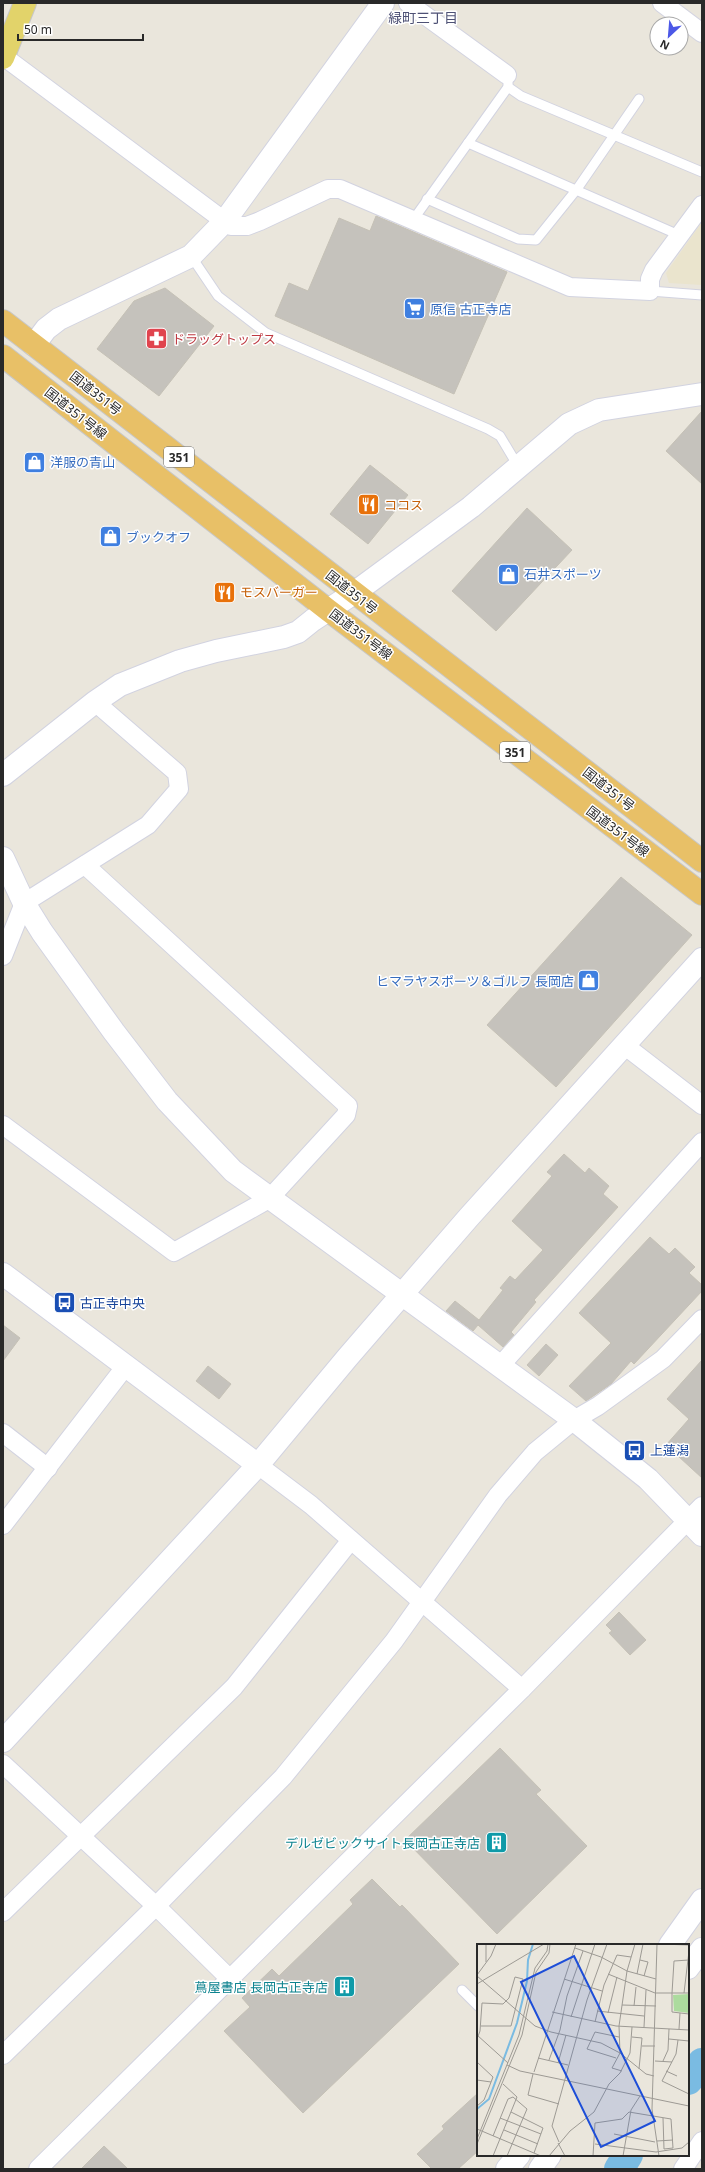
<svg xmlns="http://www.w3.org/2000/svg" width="705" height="2172" font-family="'Noto Sans','Noto Sans JP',sans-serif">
<rect width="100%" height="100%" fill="#eae6dc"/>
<!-- education -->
<polygon fill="#eae4cd" points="702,222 702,285 669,283 666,273"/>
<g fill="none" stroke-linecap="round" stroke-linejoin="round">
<!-- river -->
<g stroke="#7abbe2" stroke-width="30">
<polyline points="688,2080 702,2063"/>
<polyline points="619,2169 628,2155"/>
</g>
</g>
<!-- building -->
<g fill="#c5c2bc" stroke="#c5c1b6">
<polygon points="376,216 507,272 454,394 275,316 289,283 308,291 339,218 370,231"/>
<polygon points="165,288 214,326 159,396 97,349 134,301"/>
<polygon points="702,411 702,484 666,451"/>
<polygon points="370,465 408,495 368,544 330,514"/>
<polygon points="527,508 572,550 496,631 452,591"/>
<polygon points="621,877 692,935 556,1087 487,1025"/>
<polygon points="564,1154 585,1173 589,1168 609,1186 603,1194 618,1207 534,1300 536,1302 511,1332 514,1335 503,1347 478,1325 473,1331 446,1311 455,1301 479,1320 503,1290 500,1288 510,1276 515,1280 543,1250 512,1221 552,1176 547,1172"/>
<polygon points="650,1237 669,1254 675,1248 695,1267 689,1273 702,1285 702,1291 634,1364 631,1361 611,1384 586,1401 569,1386 611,1343 579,1313"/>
<polygon points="3,1325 20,1338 3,1361"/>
<polygon points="546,1344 558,1355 539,1376 527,1365"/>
<polygon points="702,1360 702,1478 666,1445 689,1419 667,1399"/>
<polygon points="208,1366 231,1384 219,1399 196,1381"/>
<polygon points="619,1612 646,1640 630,1655 609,1633 612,1631 606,1625"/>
<polygon points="500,1748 541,1790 536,1794 587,1846 497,1934 405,1840"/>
<polygon points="372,1879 400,1907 402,1905 459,1964 303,2113 224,2031 250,2007 242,1998 272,1969 279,1976 353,1904 350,1900"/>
<polygon points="478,2093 478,2151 458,2169 432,2169 417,2154 444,2129 442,2126"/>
<polygon points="104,2146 128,2169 81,2169"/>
</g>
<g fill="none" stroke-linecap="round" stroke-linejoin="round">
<defs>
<g id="service">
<polyline points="508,87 521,96 702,172"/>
<polyline points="468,143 679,235"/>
<polyline points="427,199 518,239 536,240 577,189 639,99"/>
<polyline points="413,220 508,87 508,82"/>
<polyline points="191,256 218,296 266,333 488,429 500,436 518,466"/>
<polyline points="650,291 702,295"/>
<polyline points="462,1990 478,2006"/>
</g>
<g id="minor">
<polyline points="408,3 507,75"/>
<polyline points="662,3 702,33"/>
<polyline points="3,56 231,226 247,226 260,221 328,189 340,189 570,287 650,291 650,279 654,270 702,205"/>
<polyline points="3,956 24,903 148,825 179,789 177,773 95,702"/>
<polyline points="624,1045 702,1105"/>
<polyline points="3,1125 174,1252 269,1199 346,1115 348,1106 85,865"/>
<polyline points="499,1367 702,1142"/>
<polyline points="3,1433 48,1468"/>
<polyline points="258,1465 311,1505 522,1689"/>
<polyline points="3,1525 125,1367"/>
<polyline points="3,1764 156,1906 229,1978"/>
<polyline points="3,1912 234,1687 351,1540"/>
<polyline points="3,2055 156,1906 283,1777 394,1641 498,1495 535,1452 574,1420 598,1406 663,1359 702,1319"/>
<polyline points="38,2169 522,1689 702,1506"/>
<polyline points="683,2169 702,2141"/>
</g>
<g id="tertiary">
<polyline points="34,345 46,329 59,319 191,256 224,222 383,3"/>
<polyline points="3,775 95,702 120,685 180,661 216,651 284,637 298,632 313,620 354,593 471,507 569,424 599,410 702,394"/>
<polyline points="3,858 24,903 42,932 114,1032 167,1101 233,1171 574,1420 648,1479 702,1535"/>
<polyline points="3,1274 258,1465"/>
<polyline points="3,1741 258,1465 347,1358 469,1217 702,959"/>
<polyline points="670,1945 702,1900"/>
<polyline points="688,1968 702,1949"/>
<polyline points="507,2169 519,2155"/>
<polyline points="540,2169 550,2155"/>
</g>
<polyline id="primary" points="3,58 25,3"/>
<g id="trunk">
<polyline points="3,321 702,861"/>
<polyline points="3,356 328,610 702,894"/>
</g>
</defs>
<!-- service casing -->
<use href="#service" stroke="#d2d3e0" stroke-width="11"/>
<!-- minor casing -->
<use href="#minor" stroke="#d2d3e0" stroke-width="20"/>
<!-- tertiary casing -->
<use href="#tertiary" stroke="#d2d3e0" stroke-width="24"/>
<!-- primary casing -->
<use href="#primary" stroke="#c7c7c7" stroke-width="24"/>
<!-- trunk casing -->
<use href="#trunk" stroke="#c7c7c7" stroke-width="24"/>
<!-- service -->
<use href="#service" stroke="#fff" stroke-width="9"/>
<!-- minor -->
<use href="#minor" stroke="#fff" stroke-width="18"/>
<!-- tertiary -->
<use href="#tertiary" stroke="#fff" stroke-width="22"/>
<!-- primary -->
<use href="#primary" stroke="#e2d36a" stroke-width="22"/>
<!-- trunk -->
<use href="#trunk" stroke="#e8c067" stroke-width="22"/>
</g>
<!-- icons -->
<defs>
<symbol id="supermarket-square" viewBox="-11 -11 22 22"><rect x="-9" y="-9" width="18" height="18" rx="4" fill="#3f7fe0" stroke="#fff"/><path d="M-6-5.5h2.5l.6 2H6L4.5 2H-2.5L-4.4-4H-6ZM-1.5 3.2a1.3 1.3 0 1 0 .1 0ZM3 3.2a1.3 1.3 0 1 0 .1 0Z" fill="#fff"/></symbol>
<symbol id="pharmacy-square" viewBox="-11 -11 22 22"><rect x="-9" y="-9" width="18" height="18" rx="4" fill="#e0444e" stroke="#fff"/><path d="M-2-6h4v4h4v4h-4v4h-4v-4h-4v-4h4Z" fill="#fff"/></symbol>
<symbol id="shop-square" viewBox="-11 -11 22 22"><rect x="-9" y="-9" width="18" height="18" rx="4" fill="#3f7fe0" stroke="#fff"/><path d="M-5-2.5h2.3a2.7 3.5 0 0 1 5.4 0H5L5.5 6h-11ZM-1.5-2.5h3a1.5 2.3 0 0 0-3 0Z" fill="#fff"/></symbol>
<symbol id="restaurant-square" viewBox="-11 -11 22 22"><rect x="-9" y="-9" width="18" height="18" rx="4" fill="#e8710a" stroke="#fff"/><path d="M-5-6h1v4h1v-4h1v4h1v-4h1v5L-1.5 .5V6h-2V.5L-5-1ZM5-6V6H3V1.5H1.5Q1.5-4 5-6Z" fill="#fff"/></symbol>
<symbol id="bus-square" viewBox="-11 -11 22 22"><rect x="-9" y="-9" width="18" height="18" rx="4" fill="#1a4fb4" stroke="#fff"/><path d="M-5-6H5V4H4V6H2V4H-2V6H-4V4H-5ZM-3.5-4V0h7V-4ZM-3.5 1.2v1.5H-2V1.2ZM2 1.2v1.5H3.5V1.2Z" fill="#fff"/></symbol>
<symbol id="building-square" viewBox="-11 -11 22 22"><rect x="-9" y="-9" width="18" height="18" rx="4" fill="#0f9aa8" stroke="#fff"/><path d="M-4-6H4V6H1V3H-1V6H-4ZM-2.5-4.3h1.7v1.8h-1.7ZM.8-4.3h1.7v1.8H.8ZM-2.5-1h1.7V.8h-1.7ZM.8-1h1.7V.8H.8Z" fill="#fff"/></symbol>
</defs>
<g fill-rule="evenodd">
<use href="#supermarket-square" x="402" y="296" width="25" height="25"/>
<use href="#pharmacy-square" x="144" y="326" width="25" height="25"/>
<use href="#shop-square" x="22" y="450" width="25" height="25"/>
<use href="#restaurant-square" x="356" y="492" width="25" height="25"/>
<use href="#shop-square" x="98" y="524" width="25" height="25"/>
<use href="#shop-square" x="496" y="562" width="25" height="25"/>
<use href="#restaurant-square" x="212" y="580" width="25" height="25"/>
<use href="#shop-square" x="576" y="968" width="25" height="25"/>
<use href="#bus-square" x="52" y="1290" width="25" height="25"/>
<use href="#bus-square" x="622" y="1438" width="25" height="25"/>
<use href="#building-square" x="484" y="1830" width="25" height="25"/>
<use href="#building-square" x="332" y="1974" width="25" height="25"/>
</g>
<g text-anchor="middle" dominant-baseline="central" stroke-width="3" stroke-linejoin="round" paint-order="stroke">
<!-- shield labels -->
<g fill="#fff" stroke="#696969" stroke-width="1">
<rect x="164" y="447" width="30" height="20" rx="3"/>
<rect x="500" y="742" width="30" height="20" rx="3"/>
</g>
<g font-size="12" font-weight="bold" fill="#292929">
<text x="179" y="457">351</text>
<text x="515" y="752">351</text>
</g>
<!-- shop labels -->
<g font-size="13" fill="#366cbe" stroke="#fff" text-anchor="start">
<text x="430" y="309">原信 古正寺店</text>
<text x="50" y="462">洋服の青山</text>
<text x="126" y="537">ブックオフ</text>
<text x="524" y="574">石井スポーツ</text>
<text x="574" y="981" text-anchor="end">ヒマラヤスポーツ＆ゴルフ 長岡店</text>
</g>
<!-- health labels -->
<g font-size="13" fill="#be3a42" stroke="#fff" text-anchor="start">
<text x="172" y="339">ドラッグトップス</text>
</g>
<!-- street labels -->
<g font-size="13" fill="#292929" stroke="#fff">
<text transform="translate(96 393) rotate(38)">国道351号</text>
<text transform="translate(76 413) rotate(38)">国道351号線</text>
<text transform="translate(352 592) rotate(38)">国道351号</text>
<text transform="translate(361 634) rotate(37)">国道351号線</text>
<text transform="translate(609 789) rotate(38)">国道351号</text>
<text transform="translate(618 831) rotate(37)">国道351号線</text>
</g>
<!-- food labels -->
<g font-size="13" fill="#c56008" stroke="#fff" text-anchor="start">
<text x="384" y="505">ココス</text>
<text x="240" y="592">モスバーガー</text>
</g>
<!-- transit labels -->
<g font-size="13" fill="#164399" stroke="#fff" text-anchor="start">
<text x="80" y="1303">古正寺中央</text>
<text x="650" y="1450">上蓮潟</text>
</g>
<!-- culture labels -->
<g font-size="13" fill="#0d838f" stroke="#fff" text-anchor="end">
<text x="480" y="1843">デルゼビックサイト長岡古正寺店</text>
<text x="328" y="1987">蔦屋書店 長岡古正寺店</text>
</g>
<!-- neighbourhood labels -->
<g font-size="14" fill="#4e5175" stroke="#fff">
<text x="423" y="17">緑町三丁目</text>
</g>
</g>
<!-- overview -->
<g transform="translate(477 1944)">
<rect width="212" height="212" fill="#eae6dc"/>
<path d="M 212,50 L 212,69 L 197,67 L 196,51 Z" fill="#acdb9e"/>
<path fill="none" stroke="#7abbe2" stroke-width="2" d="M 0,165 L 12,155 L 40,79 L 50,37 L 51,16 L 56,0"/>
<path fill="none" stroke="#9d9a94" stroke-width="1" d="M 9,0 L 9,18M 180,0 L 175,165 L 182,212M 183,0 L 212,1M 98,4 L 124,13 L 150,27 L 179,35M 163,16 L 171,18 L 167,32M 212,16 L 197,17 L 195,49 L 195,68 L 212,70M 131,30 L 178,49 L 212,49M 160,30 L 166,0M 0,31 L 14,12 L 19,0M 0,32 L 58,82 L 74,88 L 124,99 L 143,109 L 169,130 L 177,132M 87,35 L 125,47M 0,40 L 67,0M 207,49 L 212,7M 145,61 L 179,62M 157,62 L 159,43M 120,67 L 167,72M 75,68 L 139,82 L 212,86M 131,69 L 140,33M 94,73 L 118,0M 118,78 L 127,41 L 140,11 L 154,13M 167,83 L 169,46M 202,85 L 203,69M 0,91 L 31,119M 155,93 L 165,94 L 162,125M 0,95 L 3,87 L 5,59 L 26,60 L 32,54 L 38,33 L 46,35 L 34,82 L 4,82M 192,95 L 212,97M 201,96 L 199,110 L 185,137 L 212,150M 165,102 L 178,102M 61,114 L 91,121M 139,114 L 110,105 L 118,88 L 142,93M 72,116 L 83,86 L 90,52 L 106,7M 178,117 L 195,118M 186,117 L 191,106 L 192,85M 0,118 L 16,133 L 7,156 L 0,162M 81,119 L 89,91M 30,121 L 43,127 L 212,162M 145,127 L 135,124 L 143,109 L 142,82 L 150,27 L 158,0M 189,127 L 200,132M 57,128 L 99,0M 56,130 L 51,151 L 82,160M 0,136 L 14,138M 34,168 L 66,184 L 57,209M 23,174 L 64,190M 0,185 L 64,212M 27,186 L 61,200M 137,190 L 178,198M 16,192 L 31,155 L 36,153 L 50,165 L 30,212M 0,195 L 42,91 L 58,24 L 70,7 L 71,0M 180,197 L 196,196M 82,198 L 75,182 L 110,56 L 130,0M 81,199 L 88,212M 0,200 L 45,91 L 59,28 L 72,9 L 73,0M 118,200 L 179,208 L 205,204 L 212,198M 16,212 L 40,153 L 26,140M 72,212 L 93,187 L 117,168 L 132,140 L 143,129 L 153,109 L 155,83M 116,212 L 118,179 L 145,175 L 152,168 L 194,175 L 196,204 L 187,205 L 186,174M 146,212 L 154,166 L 163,152"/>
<path fill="#1d4ed8" fill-opacity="0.15" stroke="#1d4ed8" stroke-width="2" d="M 97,12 L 178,177 L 124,203 L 44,38 Z"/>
<rect width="212" height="212" fill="none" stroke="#292929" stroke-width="2"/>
</g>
<!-- border -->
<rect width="705" height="2172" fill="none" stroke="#292929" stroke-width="8"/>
<!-- north arrow -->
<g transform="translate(669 36) rotate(206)"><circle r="19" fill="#ffffff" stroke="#a9a9a9"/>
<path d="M0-3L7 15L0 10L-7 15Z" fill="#4c58e7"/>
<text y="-6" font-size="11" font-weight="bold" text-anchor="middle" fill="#292929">N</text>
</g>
<!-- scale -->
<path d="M18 34v6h125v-6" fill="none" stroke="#292929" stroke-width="2"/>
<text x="24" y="34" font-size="12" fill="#292929" stroke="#ffffff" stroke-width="3" paint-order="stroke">50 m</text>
</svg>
